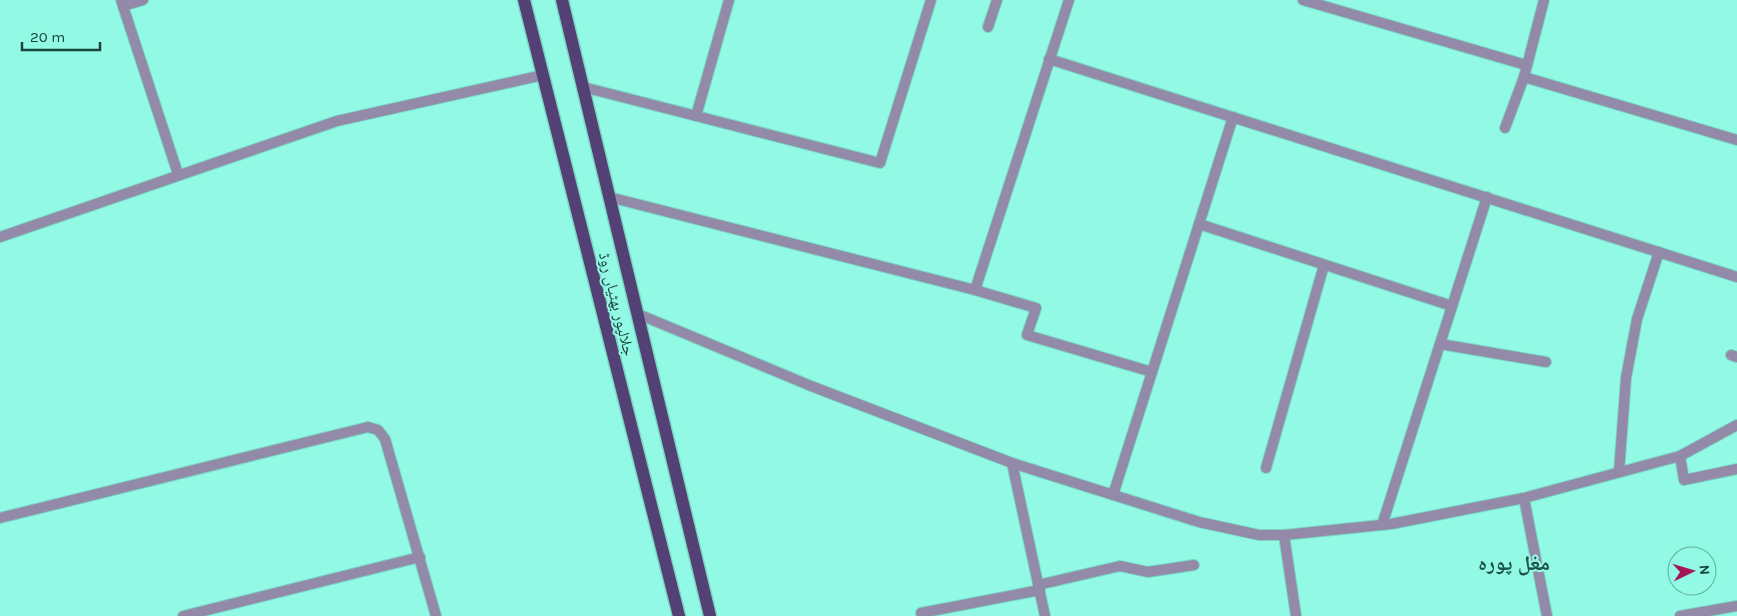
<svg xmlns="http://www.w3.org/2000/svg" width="1737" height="616" font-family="Karla,'Noto Naskh Arabic',sans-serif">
<rect width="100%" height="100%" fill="#92f9e4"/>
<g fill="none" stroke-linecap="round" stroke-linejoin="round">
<defs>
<g id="street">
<polyline points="121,0 178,174"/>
<polyline points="1303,0 1526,65"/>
<polyline points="123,6 143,0"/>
<polyline points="988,27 997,0"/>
<polyline points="1049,59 1737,277"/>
<polyline points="1524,77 1737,140"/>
<polyline points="583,87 880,163 931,0"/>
<polyline points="696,116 729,0"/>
<polyline points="1505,128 1524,77 1544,0"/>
<polyline points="609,197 975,290 1036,308 1027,335 1152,372"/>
<polyline points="1199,224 1452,306"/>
<polyline points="0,237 337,121 543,75"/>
<polyline points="975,290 1069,0"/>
<polyline points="638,314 811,386 1012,463 1199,522 1259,535 1284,535 1391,524 1524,498 1680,456 1737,425"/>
<polyline points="1440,344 1546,362"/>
<polyline points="1731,355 1737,357"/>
<polyline points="1680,456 1684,480 1737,469"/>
<polyline points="1012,463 1045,616"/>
<polyline points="1266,468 1324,265"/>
<polyline points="1619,472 1626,378 1637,319 1659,252"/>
<polyline points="1113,495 1233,117"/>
<polyline points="1524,498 1547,616"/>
<polyline points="0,518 368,427 378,430 385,439 436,616"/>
<polyline points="1382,525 1487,197"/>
<polyline points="1284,535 1296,616"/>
<polyline points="1038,585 1120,566 1148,572 1194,565"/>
<polyline points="921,613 1040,590"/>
<polyline points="183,616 420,557"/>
<polyline points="1680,616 1737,606"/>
</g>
<g id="primary">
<polyline points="524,0 679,616"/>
<polyline points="562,0 710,616"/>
</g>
</defs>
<!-- street casing -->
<use href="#street" stroke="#7ad5c2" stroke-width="12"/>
<!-- primary casing -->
<use href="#primary" stroke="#7ad5c2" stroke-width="15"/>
<!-- street -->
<use href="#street" stroke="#9389a8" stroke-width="10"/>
<!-- primary -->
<use href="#primary" stroke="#534074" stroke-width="12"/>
</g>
<g text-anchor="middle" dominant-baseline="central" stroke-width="4" stroke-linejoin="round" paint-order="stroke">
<!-- street labels -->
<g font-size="16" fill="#18443c" stroke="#92f9e4">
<text transform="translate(617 304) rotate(76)">جلالپور بھٹیاں روڈ</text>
</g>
<!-- district labels -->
<g font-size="21" font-weight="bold" fill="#1c544a" stroke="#92f9e4">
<text x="1514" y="563">مغل پورہ</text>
</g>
</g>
<!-- north arrow -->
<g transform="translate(1692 571) rotate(85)"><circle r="24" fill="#92f9e4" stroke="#61b1a1"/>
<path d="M0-4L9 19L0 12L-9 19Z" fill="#a5175a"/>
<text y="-8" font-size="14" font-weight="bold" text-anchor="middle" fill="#18443c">N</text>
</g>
<!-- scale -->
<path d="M22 42v8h78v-8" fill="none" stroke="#18443c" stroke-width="2.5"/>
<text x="30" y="42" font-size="15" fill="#18443c" stroke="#92f9e4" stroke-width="4" paint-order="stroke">20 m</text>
</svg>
